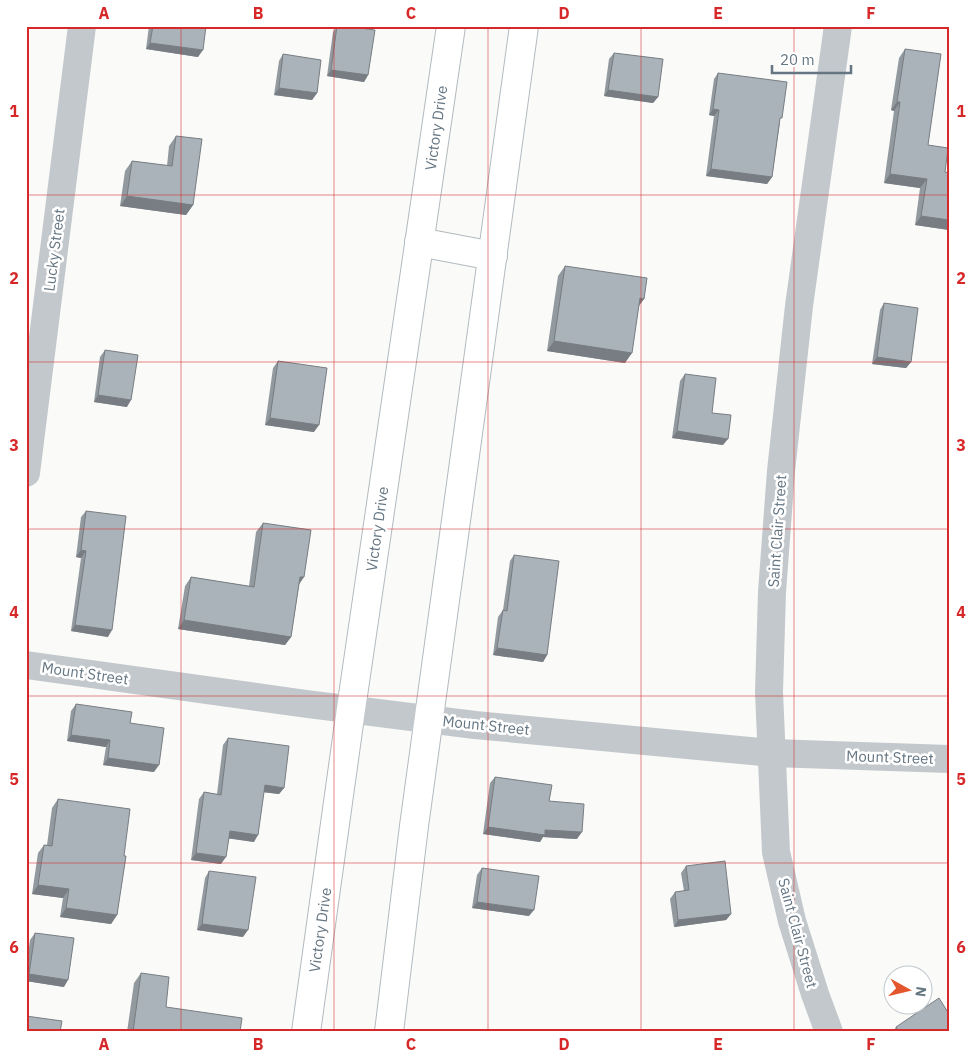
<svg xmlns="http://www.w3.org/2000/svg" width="975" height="1058" font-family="'IBM Plex Sans',sans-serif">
<rect width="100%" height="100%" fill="#fafaf8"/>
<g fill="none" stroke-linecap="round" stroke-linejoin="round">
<defs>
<g id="secondary">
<polyline points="419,242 493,256"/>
<polyline points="306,1032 351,709 451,26"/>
<polyline points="389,1032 414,826 524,26"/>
</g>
</defs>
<!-- secondary casing -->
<use href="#secondary" stroke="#b3babf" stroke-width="30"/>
<!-- street -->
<g stroke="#c3c8cc" stroke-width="28">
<polyline points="26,473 82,26"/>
<polyline points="26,665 307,704 475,725 772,753 949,759"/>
<polyline points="829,1032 815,994 792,921 776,852 769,692 772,592 781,471 799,306 838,26"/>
</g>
<!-- secondary -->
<use href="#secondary" stroke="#fff" stroke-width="28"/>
</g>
<!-- wall -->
<g fill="#929a9f">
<polygon points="149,26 206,26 198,57 146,49"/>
<polygon points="337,26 345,26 368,75 364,82 327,76 333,32"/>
<polygon points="905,49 928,145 945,172 949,173 949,230 915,225 920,188 884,183 894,111 891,110 899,58"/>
<polygon points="614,53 658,97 653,103 604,96 609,59"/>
<polygon points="283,54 317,93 312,100 274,95 279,61"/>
<polygon points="718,73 780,122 772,177 767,184 706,176 714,116 709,115 714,79"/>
<polygon points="176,136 193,205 186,215 120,206 125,171 132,161 167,166 169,146"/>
<polygon points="565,266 644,299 639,306 625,363 547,351 558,276"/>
<polygon points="884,303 911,362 906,368 872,364 880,310"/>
<polygon points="105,350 127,407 94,402 100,357"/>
<polygon points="278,361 314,432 265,425 273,368"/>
<polygon points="685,374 712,413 723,445 672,438 680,381"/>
<polygon points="86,511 108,637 71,631 81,558 76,557 81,517"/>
<polygon points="263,523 299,585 291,637 285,645 178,629 185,586 191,577 249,586 256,532"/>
<polygon points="514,555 547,655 543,662 493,655 498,617 503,610 510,561"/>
<polygon points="76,704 130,723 154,772 103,765 106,747 67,741 71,711"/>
<polygon points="228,738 284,788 279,794 264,792 254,842 229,838 221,864 191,860 199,799 204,792 217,794 223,745"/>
<polygon points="495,777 549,801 577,839 543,837 540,842 483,834 490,783"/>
<polygon points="58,799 124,856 117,915 111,924 60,917 63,898 32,894 38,853 44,845 47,845 52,808"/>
<polygon points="686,866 731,914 726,920 674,927 670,899 675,892 684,891 681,873"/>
<polygon points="482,868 529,916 472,908 477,875"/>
<polygon points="209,871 243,937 197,930 205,878"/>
<polygon points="35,933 64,987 26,981 26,969 30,940"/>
<polygon points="141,973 166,1007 240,1032 127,1032 134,983"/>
<polygon points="896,1027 949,1032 893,1032"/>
</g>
<!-- shaded-wall -->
<g fill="#777d82">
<polygon points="150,43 203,50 198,57 146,49"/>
<polygon points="331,70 368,75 364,82 327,76"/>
<polygon points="279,88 317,93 312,100 274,95"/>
<polygon points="608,90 658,97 653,103 604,96"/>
<polygon points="897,102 900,102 894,111 891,110"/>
<polygon points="713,109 719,110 714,116 709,115"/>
<polygon points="711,169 772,177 767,184 706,176"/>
<polygon points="890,174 927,179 920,188 884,183"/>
<polygon points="127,196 193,205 186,215 120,206"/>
<polygon points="921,216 949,220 949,230 915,225"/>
<polygon points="640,298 644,299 637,308"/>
<polygon points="554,341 632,353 625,363 547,351"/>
<polygon points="877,357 911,362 906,368 872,364"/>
<polygon points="98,395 131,400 127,407 94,402"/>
<polygon points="270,418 319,425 314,432 265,425"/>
<polygon points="677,431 728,439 723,445 672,438"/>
<polygon points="81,550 86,551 81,558 76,557"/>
<polygon points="300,577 304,577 298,586"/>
<polygon points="184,620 291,637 285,645 178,629"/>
<polygon points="75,625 112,630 108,637 71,631"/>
<polygon points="497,648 547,655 543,662 493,655"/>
<polygon points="71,735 110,740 106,747 67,741"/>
<polygon points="108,758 159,765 154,772 103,765"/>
<polygon points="265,785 284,788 279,794 261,792"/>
<polygon points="488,827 545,830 582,832 577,839 543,837 540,842 483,834"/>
<polygon points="230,831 258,835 254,842 225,838"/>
<polygon points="196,853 226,857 221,864 191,860"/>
<polygon points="38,885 69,889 63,898 32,894"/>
<polygon points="477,902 534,910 529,916 472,908"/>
<polygon points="66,908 117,915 111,924 60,917"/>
<polygon points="731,914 726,920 674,927 678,920"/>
<polygon points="202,924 248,930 243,937 197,930"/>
<polygon points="29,974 68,980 64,987 26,981 26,979"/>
</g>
<!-- building -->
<g fill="#aab3b9" stroke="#777d82">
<polygon points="153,26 206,26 203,50 150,43"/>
<polygon points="337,26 345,26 375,30 368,75 331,70"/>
<polygon points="905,49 941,54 928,145 948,148 945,172 949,173 949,220 921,216 927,179 890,174 900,102 897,102"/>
<polygon points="614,53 663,59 658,97 608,90"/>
<polygon points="283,54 321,60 317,93 279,88"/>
<polygon points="718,73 787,82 782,118 780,118 772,177 711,169 719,110 713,109"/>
<polygon points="176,136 202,139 193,205 127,196 132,161 172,166"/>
<polygon points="565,266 647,278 644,299 640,298 632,353 554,341"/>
<polygon points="884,303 918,308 911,362 877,357"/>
<polygon points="105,350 138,355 131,400 98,395"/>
<polygon points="278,361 327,368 319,425 270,418"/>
<polygon points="685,374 716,378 712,413 731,415 728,439 677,431"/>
<polygon points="86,511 126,516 112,630 75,625 86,551 81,550"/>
<polygon points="263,523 311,530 304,577 300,577 291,637 184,620 191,577 254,587"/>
<polygon points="514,555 559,561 547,655 497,648 503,610 507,611"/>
<polygon points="76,704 132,712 130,723 164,728 159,765 108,758 110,740 71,735"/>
<polygon points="228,738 289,746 284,788 265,785 258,835 230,831 226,857 196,853 204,792 221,795"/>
<polygon points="495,777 552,785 549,801 584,804 582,832 545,830 545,835 488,827"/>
<polygon points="58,799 130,809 124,856 126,856 117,915 66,908 69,889 38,885 44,845 52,846"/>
<polygon points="725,861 731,914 678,920 675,892 689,890 686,866"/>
<polygon points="482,868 539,876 534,910 477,902"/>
<polygon points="209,871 256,877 248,930 202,924"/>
<polygon points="35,933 74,938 68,980 29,974"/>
<polygon points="141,973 169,977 166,1007 242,1018 240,1032 133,1032"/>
<polygon points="939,998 949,1014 949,1032 899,1032 896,1027"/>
<polygon points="26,1016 62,1021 60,1032 26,1032"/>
</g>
<!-- grid -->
<path fill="none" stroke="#d62828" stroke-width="1" stroke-opacity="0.55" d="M 181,26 L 181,1032M 334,26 L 334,1032M 488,26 L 488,1032M 641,26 L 641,1032M 794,26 L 794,1032M 26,195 L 949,195M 26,362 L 949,362M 26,529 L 949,529M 26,696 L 949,696M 26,863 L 949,863"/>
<g text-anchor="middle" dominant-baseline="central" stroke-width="5" stroke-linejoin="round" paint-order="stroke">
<!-- street labels -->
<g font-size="15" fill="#657683" stroke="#fff">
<text transform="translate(436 128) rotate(-82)">Victory Drive</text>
<text transform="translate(54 250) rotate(-83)">Lucky Street</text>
<text transform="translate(377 529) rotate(-82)">Victory Drive</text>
<text transform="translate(777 531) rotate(-86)">Saint Clair Street</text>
<text transform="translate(85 673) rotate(8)">Mount Street</text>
<text transform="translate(486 725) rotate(6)">Mount Street</text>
<text transform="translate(890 757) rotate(2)">Mount Street</text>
<text transform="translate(320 930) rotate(-82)">Victory Drive</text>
<text transform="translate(798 933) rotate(75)">Saint Clair Street</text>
</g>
</g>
<!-- border -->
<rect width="975" height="1058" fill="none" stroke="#ffffff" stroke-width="55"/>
<!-- north arrow -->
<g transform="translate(908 990) rotate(98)"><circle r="24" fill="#ffffff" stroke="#c1c8cd"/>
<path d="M0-4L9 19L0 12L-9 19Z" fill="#e4572e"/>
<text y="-8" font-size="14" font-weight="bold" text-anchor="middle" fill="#657683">N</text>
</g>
<!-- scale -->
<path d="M772 65v8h79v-8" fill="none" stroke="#657683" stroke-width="2.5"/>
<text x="780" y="65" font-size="15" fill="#657683" stroke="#ffffff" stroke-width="4" paint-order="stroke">20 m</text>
<rect x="28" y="28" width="920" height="1002" fill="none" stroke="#d62828" stroke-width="2"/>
<g font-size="16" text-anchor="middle" font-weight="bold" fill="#d62828">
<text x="104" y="19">A</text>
<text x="258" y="19">B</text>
<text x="411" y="19">C</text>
<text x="564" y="19">D</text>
<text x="718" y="19">E</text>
<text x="871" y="19">F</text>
<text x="14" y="117">1</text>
<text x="961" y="117">1</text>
<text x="14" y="284">2</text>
<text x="961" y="284">2</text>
<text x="14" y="451">3</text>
<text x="961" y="451">3</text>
<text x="14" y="618">4</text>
<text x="961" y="618">4</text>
<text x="14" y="785">5</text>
<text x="961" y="785">5</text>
<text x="14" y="953">6</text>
<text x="961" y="953">6</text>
<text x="104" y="1050">A</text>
<text x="258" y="1050">B</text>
<text x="411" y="1050">C</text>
<text x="564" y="1050">D</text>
<text x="718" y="1050">E</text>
<text x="871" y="1050">F</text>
</g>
</svg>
